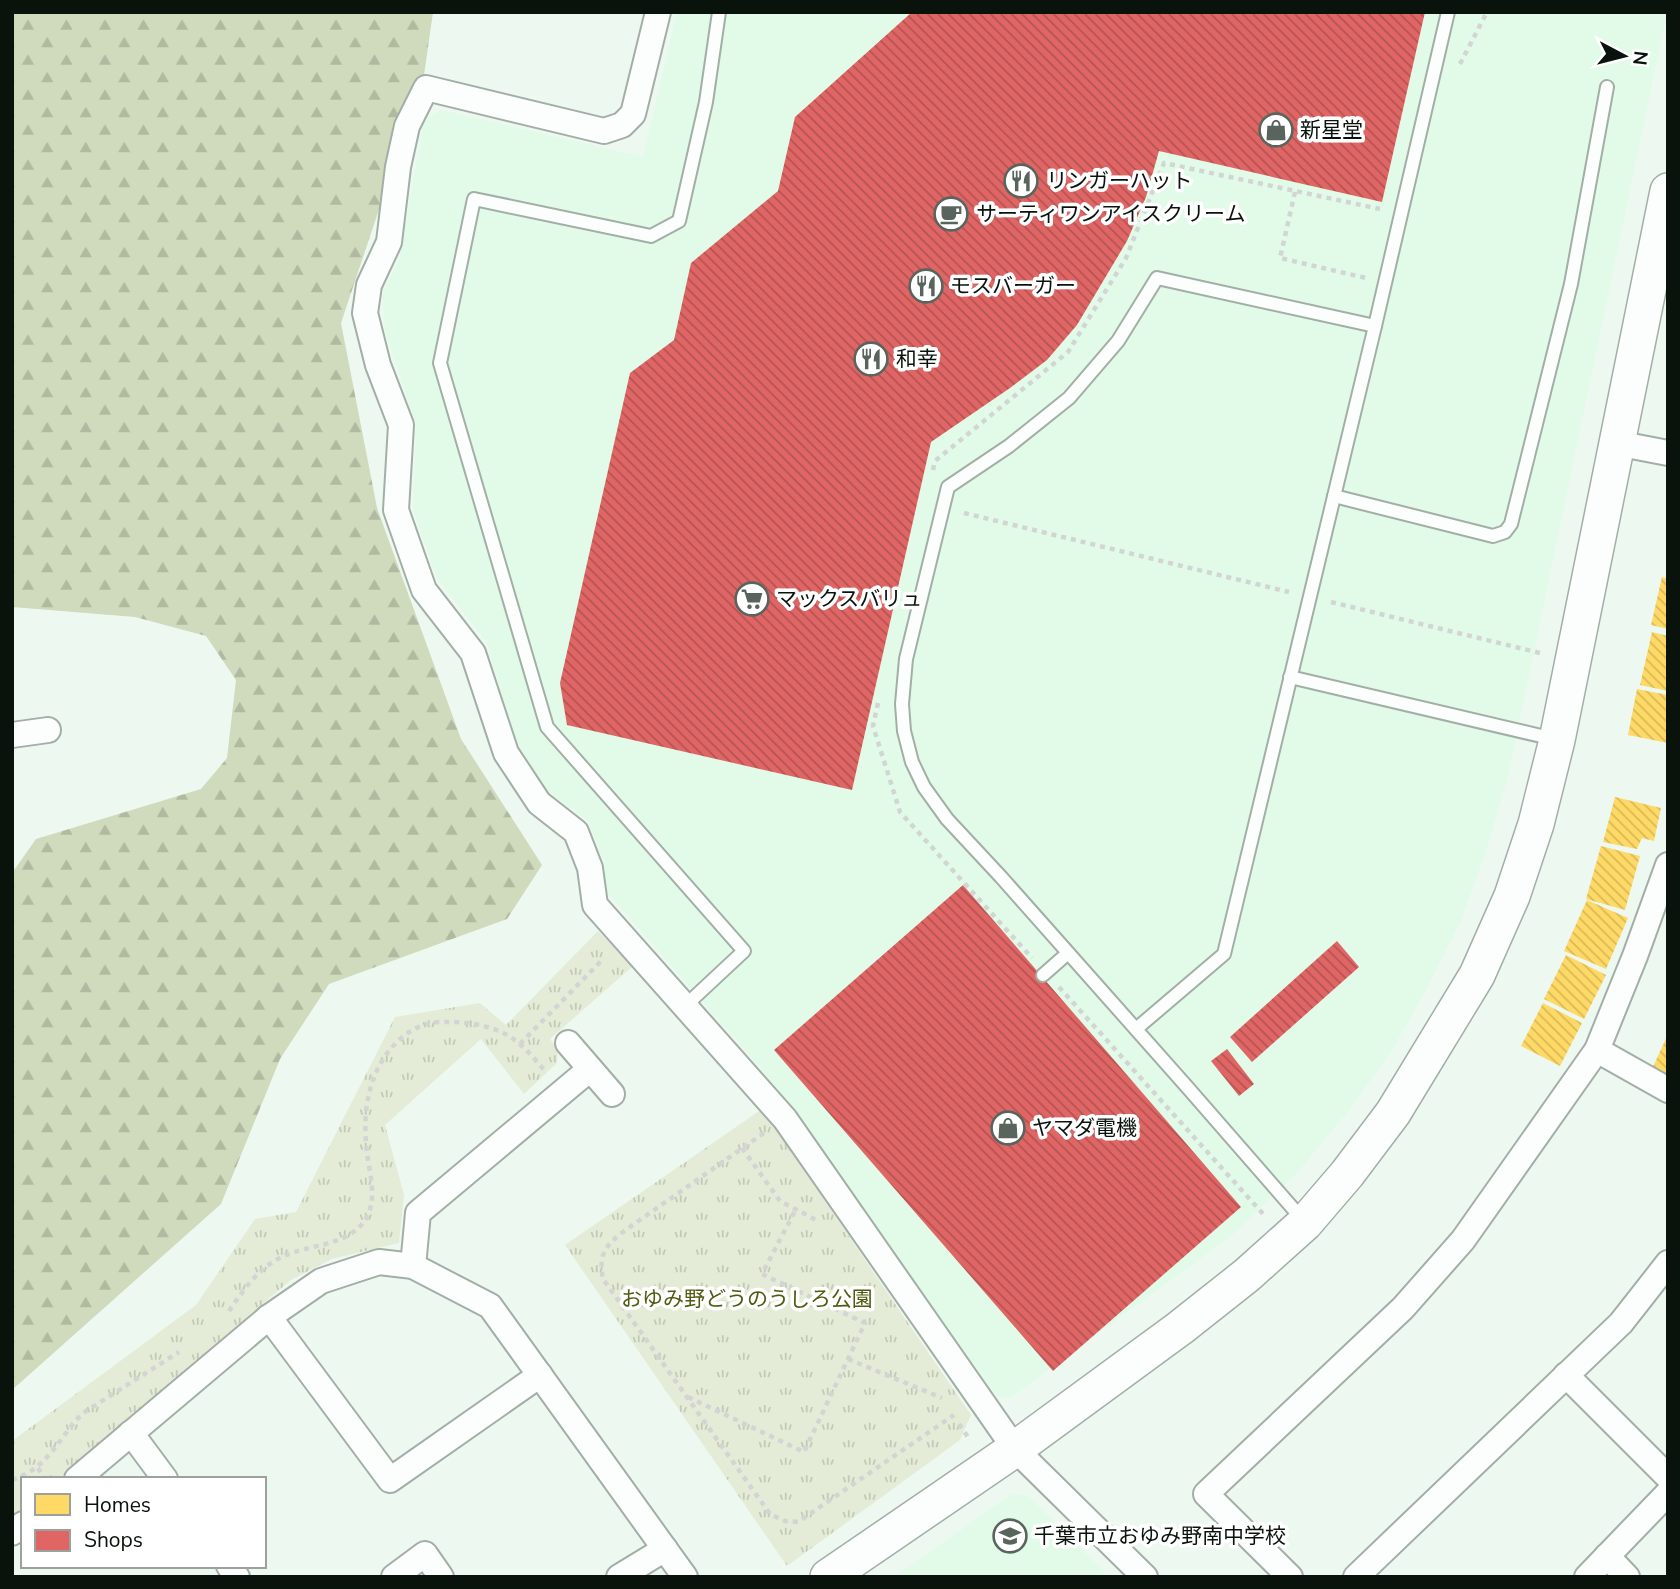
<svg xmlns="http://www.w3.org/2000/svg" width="1680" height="1589" font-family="'Nunito Sans','Noto Sans JP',sans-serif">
<defs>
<pattern id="grass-tufts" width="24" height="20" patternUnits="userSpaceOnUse" patternTransform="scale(1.75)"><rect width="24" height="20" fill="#e4ecd7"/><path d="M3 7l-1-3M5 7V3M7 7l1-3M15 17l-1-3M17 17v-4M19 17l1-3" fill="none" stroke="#c2cab7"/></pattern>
<pattern id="forest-firs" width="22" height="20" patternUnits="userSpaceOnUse" patternTransform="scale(1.75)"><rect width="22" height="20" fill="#d0dabc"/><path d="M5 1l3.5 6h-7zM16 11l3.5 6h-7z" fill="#b1baa0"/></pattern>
<pattern id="homes-back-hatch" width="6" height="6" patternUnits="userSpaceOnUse" patternTransform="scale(1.75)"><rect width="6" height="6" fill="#ffd966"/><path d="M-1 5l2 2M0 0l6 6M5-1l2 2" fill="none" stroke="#d9b957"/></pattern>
<pattern id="shops-back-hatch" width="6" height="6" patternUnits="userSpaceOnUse" patternTransform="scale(1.75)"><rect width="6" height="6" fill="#e06666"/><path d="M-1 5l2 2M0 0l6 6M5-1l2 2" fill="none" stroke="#b45352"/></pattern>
</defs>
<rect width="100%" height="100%" fill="#edf9f0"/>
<!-- built -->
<g fill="#e1fbe8">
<polygon points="677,12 1667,12 1508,776 1486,851 1460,923 1426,990 1392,1050 1350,1109 1297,1173 1231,1236 1010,1398 996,1396 767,1076 606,891 604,860 588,821 545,789 514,737 487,643 437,578 413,510 416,424 385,331 382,295 399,260 424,121 441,110 643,157"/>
<polygon points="1012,1494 1027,1495 1109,1577 894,1577"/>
</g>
<!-- grass -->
<g fill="url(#grass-tufts)">
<polygon points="598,931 633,966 550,1039 558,1050 557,1063 524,1094 481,1039 385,1125 404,1195 399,1243 332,1259 291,1280 58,1479 23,1479 23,1509 12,1518 12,1441 196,1305 255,1219 296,1212 395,1017 480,1003 506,1025"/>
<polygon points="762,1109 971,1415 960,1440 787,1566 565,1245"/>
</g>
<!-- forest -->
<polygon fill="url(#forest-firs)" points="12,12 433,12 424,75 341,323 377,508 461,739 542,865 507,919 329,984 280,1059 221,1204 12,1390 12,873 36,839 201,789 227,758 236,680 206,636 135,617 12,607"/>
<!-- homes -->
<g fill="url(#homes-back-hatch)">
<polygon points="1662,577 1668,579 1668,629 1651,625"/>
<polygon points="1652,632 1668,636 1668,691 1640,685"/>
<polygon points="1637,689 1668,695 1668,743 1628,735"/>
<polygon points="1615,797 1661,808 1654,841 1642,838 1637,849 1603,842"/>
<polygon points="1601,846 1640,856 1625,910 1586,899"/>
<polygon points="1587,900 1628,918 1606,969 1564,951"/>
<polygon points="1566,955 1606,975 1584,1019 1544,999"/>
<polygon points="1543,1003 1582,1023 1560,1066 1521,1046"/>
<polygon points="1668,1034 1668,1076 1652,1069"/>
</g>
<!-- shops -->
<g fill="url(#shops-back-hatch)">
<polygon points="912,12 1425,12 1382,202 1159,151 1146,197 1127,241 1077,325 1047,360 1010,388 931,442 852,790 567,725 560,683 630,373 674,340 691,263 778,191 795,117"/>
<polygon points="963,885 1241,1207 1053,1371 774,1050"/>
<polygon points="1337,941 1359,967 1252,1062 1230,1037"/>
<polygon points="1227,1049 1254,1084 1239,1096 1211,1061"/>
</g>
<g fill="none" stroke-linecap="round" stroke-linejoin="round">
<defs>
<g id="lane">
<polyline points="1334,496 1493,536 1505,532 1511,524 1571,284 1607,87"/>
<polyline points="1290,677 1554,739"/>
<polyline points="1043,975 1068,953"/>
<polyline points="685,1006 744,951 547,727 440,363 474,199 651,236 679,221 706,102 719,12"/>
<polyline points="1136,1029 1224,954 1375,326 1448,12"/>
<polyline points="1303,1220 1188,1088 1001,877 947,819 924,787 912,762 904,731 902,704 906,659 948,487 1009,446 1069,398 1118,341 1157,278 1375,326"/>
</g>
<g id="street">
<polyline points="658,12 633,114 622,125 604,131 426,88 407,126 398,167 389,242 369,285 365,313 378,365 401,425 396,510 424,590 473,653 506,753 539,803 576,832 590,868 595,905 785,1119 1015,1449 1145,1577"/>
<polyline points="1616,443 1668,453"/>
<polyline points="12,735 48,730"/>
<polyline points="568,1043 612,1094"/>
<polyline points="1597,1050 1668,1090"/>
<polyline points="413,1266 418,1213 590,1069"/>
<polyline points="269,1317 390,1480 540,1375"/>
<polyline points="1566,1375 1668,1477"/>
<polyline points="131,1433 165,1479"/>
<polyline points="77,1479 269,1317 321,1281 379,1262 413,1266 490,1306 685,1577"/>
<polyline points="12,1533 23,1524"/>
<polyline points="1607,1556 1627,1577"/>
<polyline points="229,1566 237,1577"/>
<polyline points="394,1577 425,1554 441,1577"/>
<polyline points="619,1577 665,1549"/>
<polyline points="1290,1577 1206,1494 1403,1308 1463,1240 1597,1050 1635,956 1668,865"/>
<polyline points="1356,1577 1621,1323 1668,1263"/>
<polyline points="1587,1577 1668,1493"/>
</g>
<polyline id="secondary" points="828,1577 1015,1449 1180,1328 1247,1275 1305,1223 1347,1174 1393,1113 1477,975 1512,896 1536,824 1557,740 1668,191"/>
</defs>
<!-- lane casing -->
<use href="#lane" stroke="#a3aea6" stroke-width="16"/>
<!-- street casing -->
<use href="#street" stroke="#a3aea6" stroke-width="28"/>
<!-- secondary casing -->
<use href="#secondary" stroke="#a3aea6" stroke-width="38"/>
<!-- path -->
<g stroke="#d2d5d3" stroke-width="4.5" stroke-dasharray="5 5" stroke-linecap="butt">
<polyline points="1460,64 1487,12"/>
<polyline points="1295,192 1280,258 1366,278"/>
<polyline points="933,470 935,461 1068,352 1126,258 1164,163 1380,209"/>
<polyline points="964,513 1289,592"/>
<polyline points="1331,602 1540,653"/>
<polyline points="878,703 873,726 900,812 1032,958"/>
<polyline points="1059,987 1264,1215"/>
<polyline points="520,1044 604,958"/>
<path d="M 764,1133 L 620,1234 C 603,1248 599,1258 603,1279 L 770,1514 L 785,1521 L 798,1522 L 954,1415"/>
<polyline points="742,1148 780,1201 818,1221"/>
<path d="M 229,1311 C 244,1289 259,1267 284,1256 C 310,1244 348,1246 365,1220 C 380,1197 367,1168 366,1142 C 363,1107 370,1070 395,1044 C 407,1031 424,1022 442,1022 C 469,1021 500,1026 521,1045 C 530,1053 538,1063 546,1072"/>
<polyline points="848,1359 942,1398"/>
<polyline points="688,1397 804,1452 865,1323 762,1274 796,1209"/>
<polyline points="959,1424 970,1440"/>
<polyline points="38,1468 45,1479"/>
<path d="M 12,1480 C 50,1467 57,1439 83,1413 L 179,1352"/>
</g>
<!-- lane -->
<use href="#lane" stroke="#fcfefd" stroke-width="12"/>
<!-- street -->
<use href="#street" stroke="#fcfefd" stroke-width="24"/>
<!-- secondary -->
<use href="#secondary" stroke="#fcfefd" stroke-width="35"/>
</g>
<!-- icons -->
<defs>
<symbol id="shop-ring" viewBox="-11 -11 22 22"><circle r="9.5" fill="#fff" stroke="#59645c" stroke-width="1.5"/><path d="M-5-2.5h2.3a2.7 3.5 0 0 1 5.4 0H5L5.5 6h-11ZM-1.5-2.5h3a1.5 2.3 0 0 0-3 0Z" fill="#59645c"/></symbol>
<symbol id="restaurant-ring" viewBox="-11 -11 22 22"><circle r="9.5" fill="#fff" stroke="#59645c" stroke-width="1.5"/><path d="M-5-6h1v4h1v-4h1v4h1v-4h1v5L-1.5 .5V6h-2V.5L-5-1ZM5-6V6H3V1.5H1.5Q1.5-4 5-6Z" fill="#59645c"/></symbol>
<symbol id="cafe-ring" viewBox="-11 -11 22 22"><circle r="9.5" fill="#fff" stroke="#59645c" stroke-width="1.5"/><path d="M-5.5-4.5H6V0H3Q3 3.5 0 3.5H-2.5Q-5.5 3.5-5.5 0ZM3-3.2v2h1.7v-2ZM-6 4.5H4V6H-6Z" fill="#59645c"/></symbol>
<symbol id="supermarket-ring" viewBox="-11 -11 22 22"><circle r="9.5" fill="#fff" stroke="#59645c" stroke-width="1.5"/><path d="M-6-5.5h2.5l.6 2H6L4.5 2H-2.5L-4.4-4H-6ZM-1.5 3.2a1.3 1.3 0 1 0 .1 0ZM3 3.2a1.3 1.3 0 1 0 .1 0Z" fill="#59645c"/></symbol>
<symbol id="school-ring" viewBox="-11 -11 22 22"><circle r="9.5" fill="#fff" stroke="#59645c" stroke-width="1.5"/><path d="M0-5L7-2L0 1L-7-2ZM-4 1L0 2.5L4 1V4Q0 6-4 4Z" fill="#59645c"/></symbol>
</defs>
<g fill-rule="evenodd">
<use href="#shop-ring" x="1257" y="111" width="38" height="38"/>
<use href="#restaurant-ring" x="1002" y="162" width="38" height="38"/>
<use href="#cafe-ring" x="932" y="195" width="38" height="38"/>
<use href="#restaurant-ring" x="907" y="267" width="38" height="38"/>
<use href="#restaurant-ring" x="852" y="340" width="38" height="38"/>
<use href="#supermarket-ring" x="733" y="580" width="38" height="38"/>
<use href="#shop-ring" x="989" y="1109" width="38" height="38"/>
<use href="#school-ring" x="991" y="1517" width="38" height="38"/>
</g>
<g text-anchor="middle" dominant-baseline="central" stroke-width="7" stroke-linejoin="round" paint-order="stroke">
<!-- poi labels -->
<g font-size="21" fill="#09130c" stroke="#fff" text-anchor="start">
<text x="1300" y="130">新星堂</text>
<text x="1046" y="181">リンガーハット</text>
<text x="976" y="214">サーティワンアイスクリーム</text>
<text x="950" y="286">モスバーガー</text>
<text x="896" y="359">和幸</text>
<text x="776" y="599">マックスバリュ</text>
<text x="1032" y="1128">ヤマダ電機</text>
<text x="1034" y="1536">千葉市立おゆみ野南中学校</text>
</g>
<!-- park labels -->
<g font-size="21" fill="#515a11" stroke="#fff">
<text x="747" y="1299">おゆみ野どうのうしろ公園</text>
</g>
</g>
<!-- border -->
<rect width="1680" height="1589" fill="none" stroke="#09130c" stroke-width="28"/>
<!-- legend -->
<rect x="21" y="1477" width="245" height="91" fill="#ffffff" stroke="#9da19e" stroke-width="2"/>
<rect x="35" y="1494" width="35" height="21" fill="#ffd966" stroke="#9da19e" stroke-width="2"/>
<text x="84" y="1512" font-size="21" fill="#09130c">Homes</text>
<rect x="35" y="1530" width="35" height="21" fill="#e06666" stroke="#9da19e" stroke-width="2"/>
<text x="84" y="1547" font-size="21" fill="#09130c">Shops</text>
<!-- north arrow -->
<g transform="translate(1624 56) rotate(97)" stroke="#ffffff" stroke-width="5" paint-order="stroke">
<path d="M0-5L12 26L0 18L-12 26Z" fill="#09130c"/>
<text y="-10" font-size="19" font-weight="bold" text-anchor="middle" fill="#09130c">N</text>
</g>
</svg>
